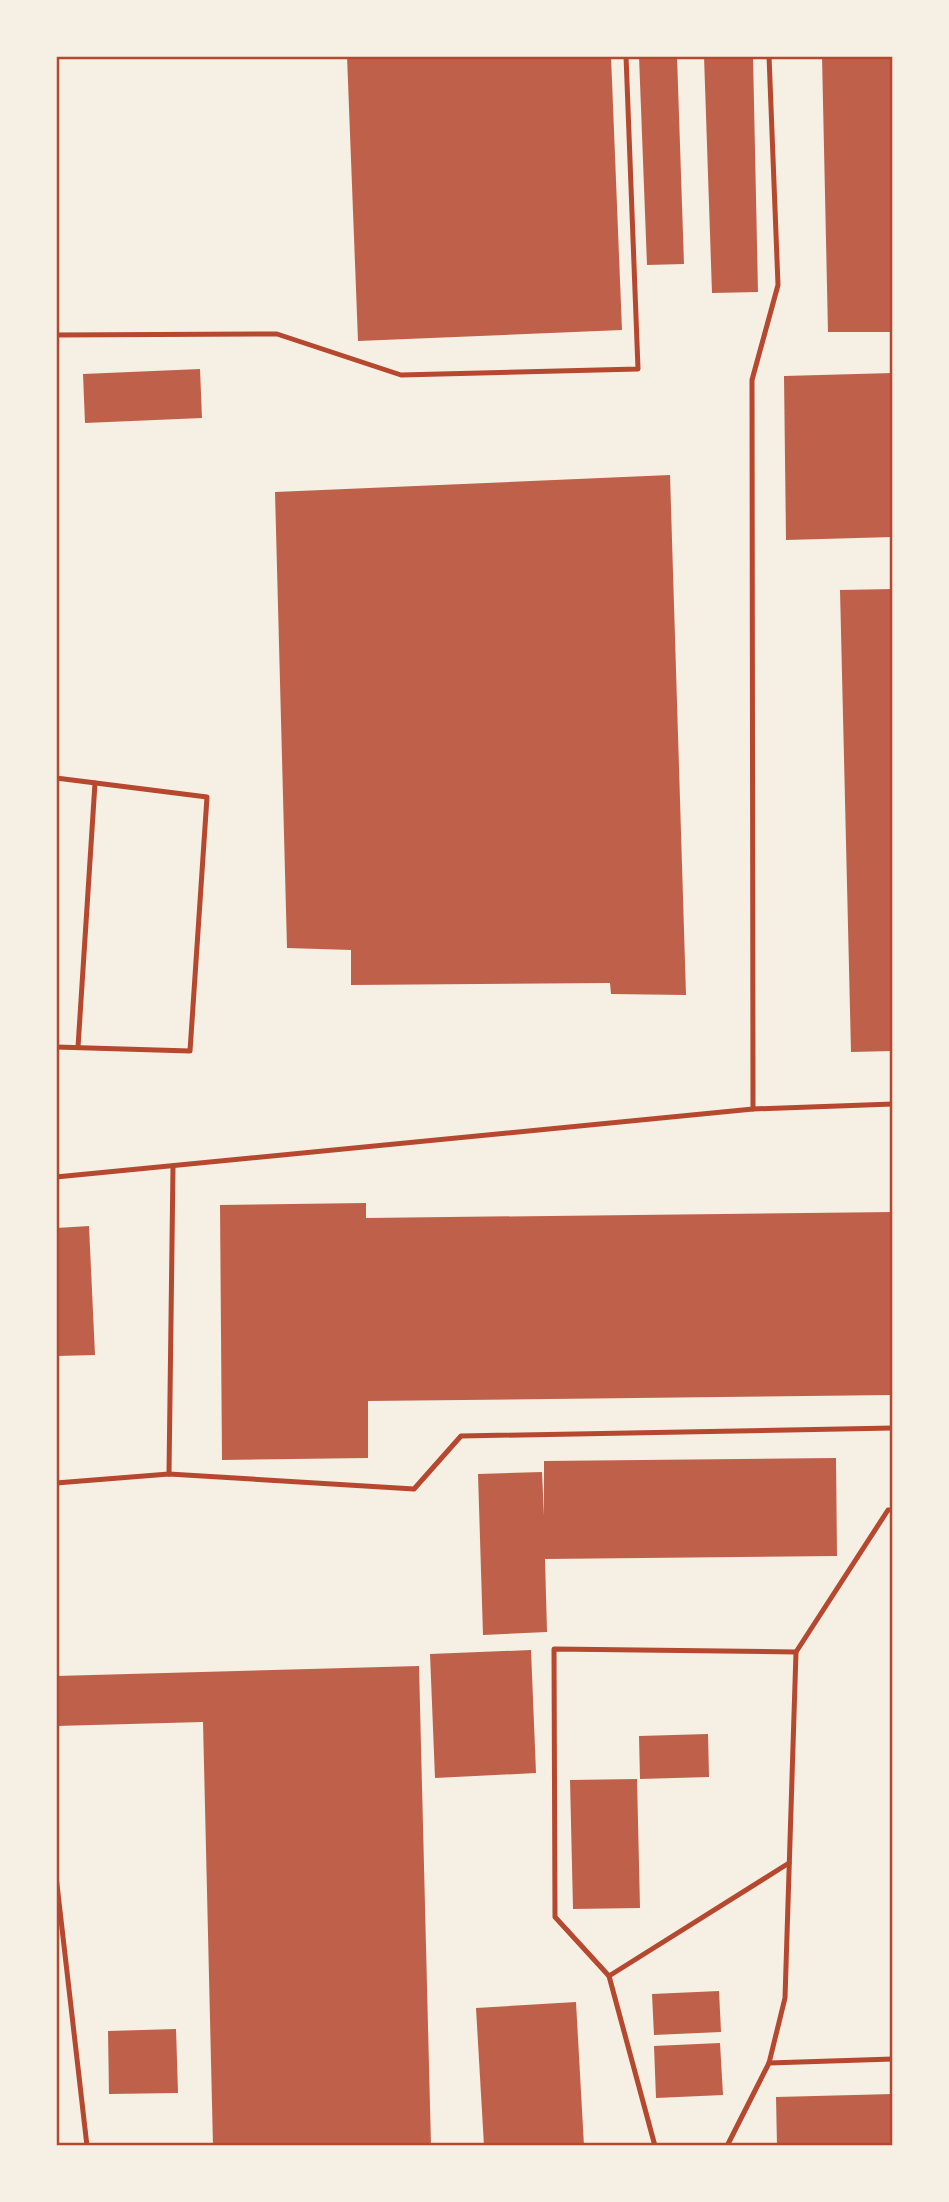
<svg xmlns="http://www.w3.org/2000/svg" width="949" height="2202" font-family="Manrope,sans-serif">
<rect width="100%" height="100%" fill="#f6efe4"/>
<!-- building -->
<g fill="#bf614a">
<polygon points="347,56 611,56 622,330 358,341"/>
<polygon points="639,56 677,56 684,264 647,265"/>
<polygon points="704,56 753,56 758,292 712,293"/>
<polygon points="822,56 893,56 893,332 828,332"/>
<polygon points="200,369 202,418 85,423 83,374"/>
<polygon points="893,373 893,537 786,540 784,376"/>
<polygon points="670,475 686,995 611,994 610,983 351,985 351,950 287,948 275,492"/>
<polygon points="893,589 893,1051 851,1052 840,590"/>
<polygon points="366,1203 366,1218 893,1212 893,1395 368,1401 368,1458 222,1460 220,1205"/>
<polygon points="89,1226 95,1355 57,1356 56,1228"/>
<polygon points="836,1458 837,1556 545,1559 547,1632 483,1635 478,1474 542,1472 544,1516 544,1461"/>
<polygon points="531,1650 536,1773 435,1778 430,1654"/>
<polygon points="419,1666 431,2146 213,2146 203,1722 56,1726 56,1676"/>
<polygon points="708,1734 709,1777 640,1779 639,1736"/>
<polygon points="637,1779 640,1908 573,1909 570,1780"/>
<polygon points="719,1991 721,2032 654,2035 652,1994"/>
<polygon points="576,2002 584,2146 484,2146 476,2008"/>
<polygon points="176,2029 178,2093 109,2094 108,2031"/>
<polygon points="720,2043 723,2095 656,2098 654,2046"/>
<polygon points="893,2094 893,2146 777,2146 776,2097"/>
</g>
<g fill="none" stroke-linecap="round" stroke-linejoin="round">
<!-- service -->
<g stroke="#b5482f" stroke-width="5">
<polyline points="56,335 277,334 401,375 638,369 626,56"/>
<polyline points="56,778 207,797 190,1051 56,1047"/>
<polyline points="78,1047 95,783"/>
<polyline points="753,1109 752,380 778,285 769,56"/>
<polyline points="56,1177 753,1109 893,1104"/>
<polyline points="169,1474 173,1166"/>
<polyline points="56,1483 169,1474 414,1489 461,1436 893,1428"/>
<polyline points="56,1876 87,2146"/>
<polyline points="609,1976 789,1863"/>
<polyline points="769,2063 893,2059"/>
<polyline points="655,2146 609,1976 555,1917 554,1649 796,1652"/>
<polyline points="727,2146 769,2063 785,1998 796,1652 888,1510 893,1510"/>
</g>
</g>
<!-- border -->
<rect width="949" height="2202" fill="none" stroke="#f6efe4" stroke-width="116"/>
<rect x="58" y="58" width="833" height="2086" fill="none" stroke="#b5482f" stroke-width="2.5"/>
</svg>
